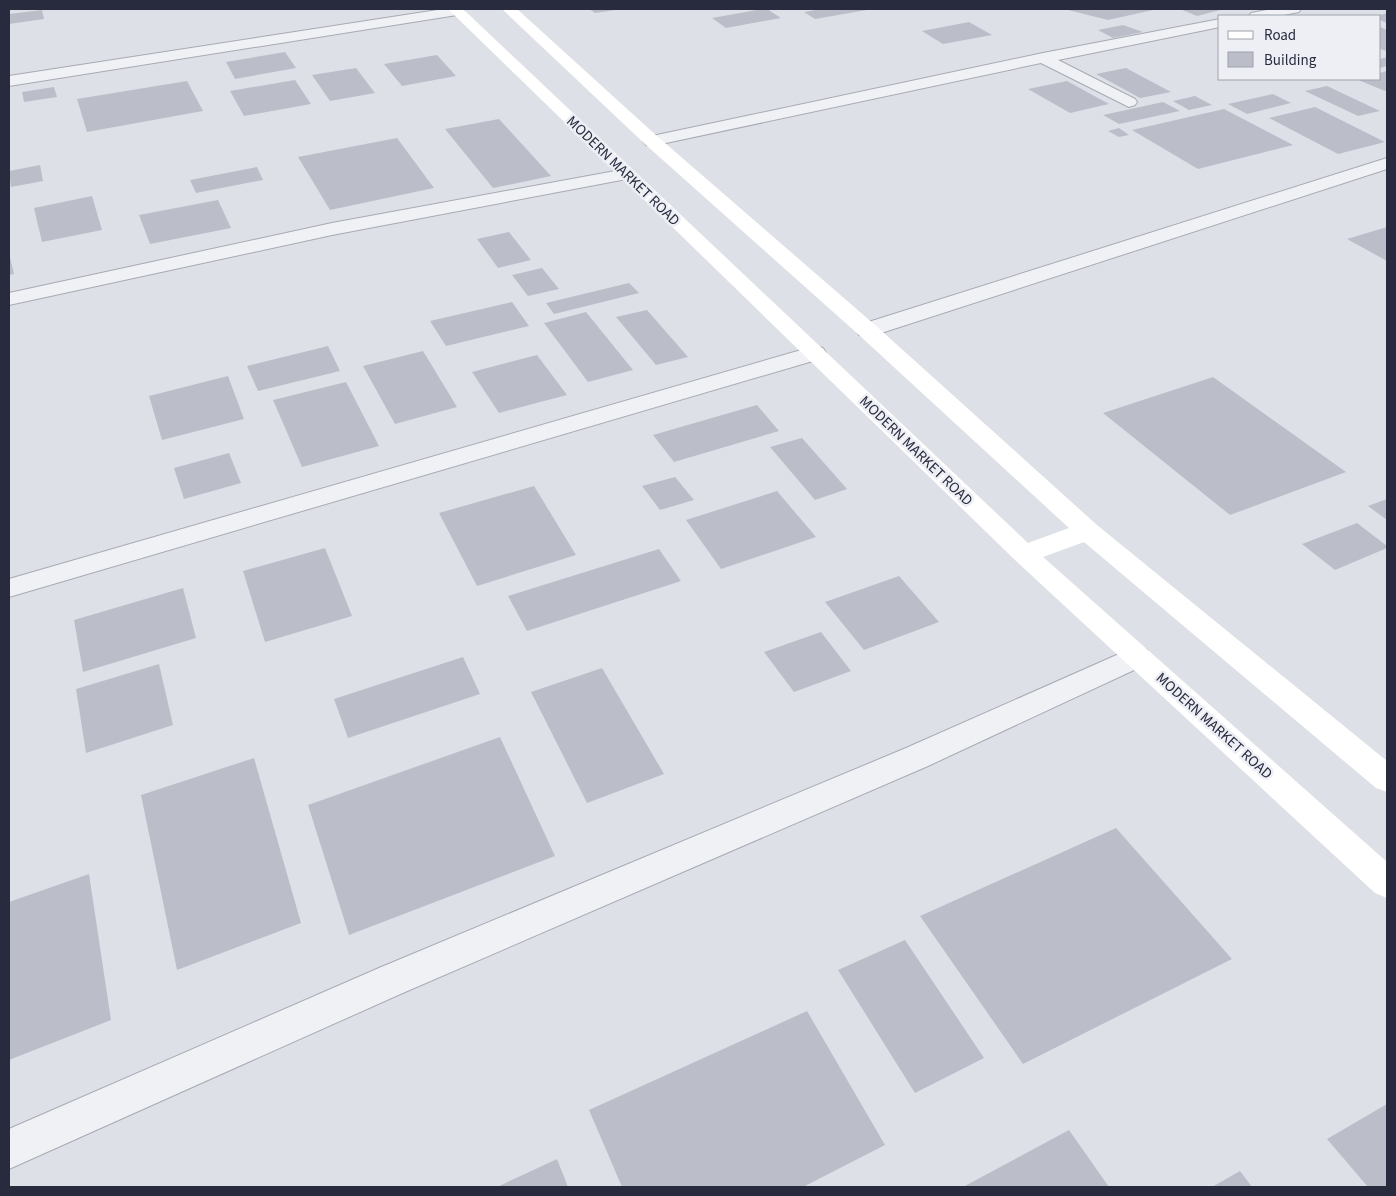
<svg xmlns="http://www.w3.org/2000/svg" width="1396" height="1196" font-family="'Source Sans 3',sans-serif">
<rect width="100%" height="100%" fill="#dee0e7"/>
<!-- building -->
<g fill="#bbbec9">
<polygon points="589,9 616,9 616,10 595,13"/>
<polygon points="762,9 767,9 781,18 726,28 712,18"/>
<polygon points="821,9 867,9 867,10 815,19 804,12"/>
<polygon points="1064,9 1153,9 1153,10 1108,20"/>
<polygon points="1180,9 1224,9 1197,16"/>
<polygon points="42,10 44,19 9,24 9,14"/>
<polygon points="1387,13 1387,23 1380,20 1380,15"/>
<polygon points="969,22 992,35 943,44 922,31"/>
<polygon points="1123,25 1143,32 1113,38 1098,30"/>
<polygon points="1380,27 1387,30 1387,51 1380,49"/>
<polygon points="285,52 296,68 235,79 226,62"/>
<polygon points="437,55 456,76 402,86 384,64"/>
<polygon points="1387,57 1387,66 1380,68 1380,59"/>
<polygon points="356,68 375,93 330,101 312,75"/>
<polygon points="1126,68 1171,92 1140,98 1096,74"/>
<polygon points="1387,71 1387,90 1385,91 1356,79 1380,79 1380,73"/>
<polygon points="295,80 311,104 244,116 230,91"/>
<polygon points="187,81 203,111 87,132 77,99"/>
<polygon points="1067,81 1109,104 1070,113 1028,89"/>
<polygon points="1327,86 1380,111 1358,116 1305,91"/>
<polygon points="54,87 57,97 24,102 22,92"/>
<polygon points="1273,94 1291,103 1247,114 1228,104"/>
<polygon points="1195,96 1212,105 1189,110 1173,101"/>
<polygon points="1163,102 1180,111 1119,124 1103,115"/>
<polygon points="1315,107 1385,142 1338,154 1269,118"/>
<polygon points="1224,109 1293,145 1198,169 1132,130"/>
<polygon points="499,119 551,176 493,188 445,129"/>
<polygon points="1119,128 1129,135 1119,137 1108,131"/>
<polygon points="397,138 434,188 330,210 298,157"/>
<polygon points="40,165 43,181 11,187 9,171"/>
<polygon points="257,167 263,180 196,193 190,180"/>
<polygon points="92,196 102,230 42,242 34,208"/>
<polygon points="218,200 231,228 150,244 139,215"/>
<polygon points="1387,227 1387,261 1347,239"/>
<polygon points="509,232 531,260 498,268 477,239"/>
<polygon points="9,253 14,274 9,275"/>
<polygon points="542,268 559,289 528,296 512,275"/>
<polygon points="629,283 639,293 554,314 546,303"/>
<polygon points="512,302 529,326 446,346 430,321"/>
<polygon points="647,310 688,357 656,365 616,317"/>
<polygon points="586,312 633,370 588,382 544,323"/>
<polygon points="328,346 340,371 258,391 247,366"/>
<polygon points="423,351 457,407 395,424 363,366"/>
<polygon points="537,355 567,395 499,413 472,372"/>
<polygon points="228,376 244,419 162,440 149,396"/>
<polygon points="1213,377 1346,472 1230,515 1103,413"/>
<polygon points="346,382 379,446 302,467 273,400"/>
<polygon points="757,405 779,431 674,462 653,435"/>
<polygon points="802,438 847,489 815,500 770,447"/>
<polygon points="229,453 241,483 184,499 174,468"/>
<polygon points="675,477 694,500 660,510 642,486"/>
<polygon points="534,486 576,555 477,586 439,513"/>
<polygon points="777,491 816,537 721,569 686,520"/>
<polygon points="1387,499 1387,520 1368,506"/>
<polygon points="1357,523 1387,546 1387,548 1335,570 1302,544"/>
<polygon points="325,548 352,616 265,642 243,571"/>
<polygon points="659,549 681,581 527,631 508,596"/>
<polygon points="899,576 939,622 864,650 825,602"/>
<polygon points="183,588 196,638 83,672 74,620"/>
<polygon points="821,632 851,671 794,692 764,652"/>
<polygon points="463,657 480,694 348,738 334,699"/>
<polygon points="159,664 173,725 86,753 76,689"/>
<polygon points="602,668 664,774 587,803 531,692"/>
<polygon points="500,737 555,856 349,935 308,805"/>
<polygon points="254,758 301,923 177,970 141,795"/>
<polygon points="1116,828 1232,959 1023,1064 920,916"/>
<polygon points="89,874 111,1020 9,1060 9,902"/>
<polygon points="905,940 984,1058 915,1093 838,970"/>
<polygon points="807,1011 885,1145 803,1187 622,1187 589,1110"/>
<polygon points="1387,1104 1387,1187 1368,1187 1327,1139"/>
<polygon points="1069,1130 1109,1187 963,1187"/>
<polygon points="557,1159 568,1187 497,1187"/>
<polygon points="1240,1171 1252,1187 1212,1187"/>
</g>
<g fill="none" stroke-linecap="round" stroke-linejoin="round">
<defs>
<g id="street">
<polygon points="444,9 462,9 464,11 457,15 9,86 9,76"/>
<polygon points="1272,9 1301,9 1299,12 1278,16 1249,16 1251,13"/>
<polygon points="1220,19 1220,27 1058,60 1135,99 1137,102 1135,105 1129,107 1041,63 652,146 646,145 643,141 646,137 652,136 1043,53"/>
<polygon points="1387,158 1387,169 875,335 867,336 859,335 856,330 859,325"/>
<polygon points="626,169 632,170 635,174 632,178 332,235 9,305 9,293 332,223"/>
<polygon points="815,346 823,348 826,353 823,358 9,597 9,579"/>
<polygon points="1137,646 1147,650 1151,657 1147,664 928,766 405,992 9,1169 9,1129 379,968 906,748"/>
</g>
</defs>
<!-- street casing -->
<use href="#street" stroke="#a7aab4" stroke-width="2"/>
<!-- street -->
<use href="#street" fill="#f0f1f5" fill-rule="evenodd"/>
<!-- secondary -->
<polygon fill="#fff" fill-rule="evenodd" points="448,9 463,9 1028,543 1069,528 859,335 646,145 502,9 517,9 658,137 875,325 1097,525 1387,761 1387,792 1376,788 1084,542 1043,557 1387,862 1387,898 1375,893 1015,560"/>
</g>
<g text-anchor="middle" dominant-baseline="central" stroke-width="5" stroke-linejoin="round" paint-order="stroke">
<!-- street labels -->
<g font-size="15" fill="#282b3d" stroke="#edeff5">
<text transform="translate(623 171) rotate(44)">MODERN MARKET ROAD</text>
<text transform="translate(916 451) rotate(44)">MODERN MARKET ROAD</text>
<text transform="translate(1214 726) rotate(42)">MODERN MARKET ROAD</text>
</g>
</g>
<!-- border -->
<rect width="1396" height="1196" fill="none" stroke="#282b3d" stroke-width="20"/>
<!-- legend -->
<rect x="1218" y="15" width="162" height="65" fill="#edeff5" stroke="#9ea1ab"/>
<rect x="1228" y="31" width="25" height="8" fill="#ffffff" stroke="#9ea1ab"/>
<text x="1264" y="40" font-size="15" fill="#282b3d">Road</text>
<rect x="1228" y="52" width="25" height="15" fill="#bbbec9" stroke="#9ea1ab"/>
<text x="1264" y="65" font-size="15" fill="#282b3d">Building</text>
</svg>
